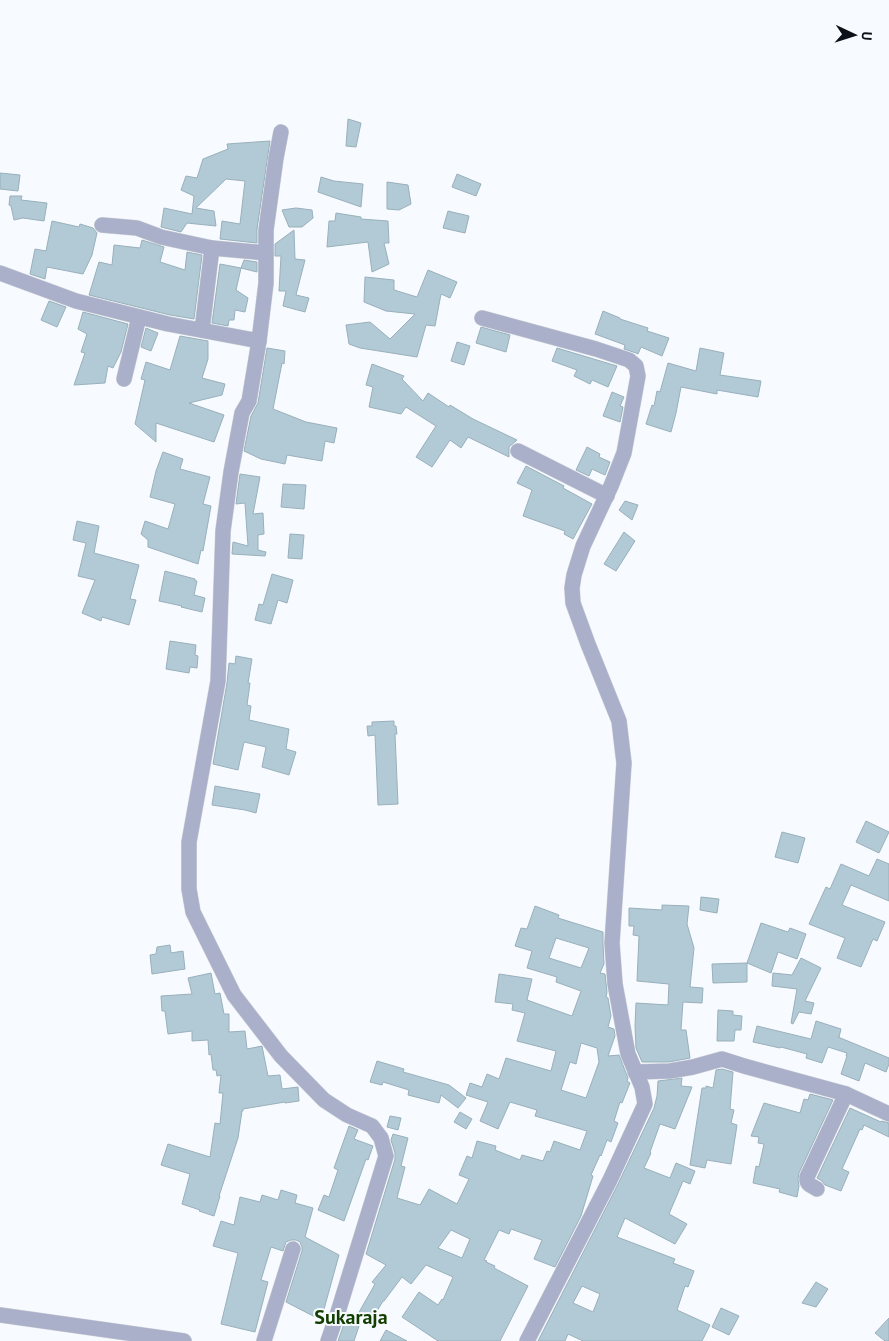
<svg xmlns="http://www.w3.org/2000/svg" width="889" height="1341" font-family="'PT Sans',sans-serif">
<rect width="100%" height="100%" fill="#f7fafe"/>
<!-- building -->
<g fill="#b1cad6" stroke="#99b0bc" fill-rule="evenodd">
<polygon points="348,119 361,123 356,147 346,146"/>
<polygon points="270,141 257,229 257,243 220,239 222,221 240,224 245,181 226,179 196,208 214,211 216,226 187,223 181,232 161,227 164,208 192,214 194,196 181,190 186,176 197,178 203,159 228,149 227,144"/>
<polygon points="0,173 20,175 18,191 0,189"/>
<polygon points="457,174 481,184 476,196 452,187"/>
<polygon points="321,177 334,181 363,184 361,207 318,192"/>
<polygon points="387,182 408,185 411,204 399,210 387,209"/>
<polygon points="10,196 22,196 21,200 47,203 44,221 23,218 14,220 11,206 9,205"/>
<polygon points="296,208 312,210 313,218 302,227 289,227 282,210"/>
<polygon points="448,211 469,216 465,233 443,228"/>
<polygon points="336,213 361,217 361,219 388,221 389,243 384,243 389,264 372,272 368,242 327,247 329,221 335,221"/>
<polygon points="52,221 79,227 80,224 93,228 97,233 92,255 83,274 47,267 45,279 30,274 35,249 46,251"/>
<polygon points="294,230 295,259 305,260 296,295 309,298 305,312 283,306 286,291 279,291 281,256 275,256 275,244"/>
<polygon points="142,240 164,247 160,262 185,270 187,252 202,255 194,319 170,315 89,295 99,262 112,265 114,245 140,248"/>
<polygon points="244,260 257,262 257,272 241,268"/>
<polygon points="220,264 241,268 236,290 248,298 245,312 235,310 234,320 229,320 228,326 212,323"/>
<polygon points="428,270 457,282 450,298 441,294 435,326 426,325 417,357 360,348 349,344 346,325 370,322 390,339 415,314 386,311 364,302 365,277 394,280 394,290 417,297"/>
<polygon points="49,301 66,307 57,327 41,320"/>
<polygon points="603,311 620,318 620,319 648,328 647,331 669,338 662,356 641,347 638,354 636,353 624,349 625,345 595,334"/>
<polygon points="83,312 128,324 121,352 113,368 108,366 105,383 74,385 85,353 81,352 87,334 78,329"/>
<polygon points="481,327 510,335 506,352 476,343"/>
<polygon points="146,328 158,333 151,351 141,347"/>
<polygon points="180,336 208,341 208,359 202,378 225,384 222,395 189,403 224,415 214,442 156,423 156,442 135,424 145,380 141,379 146,362 170,370"/>
<polygon points="457,342 470,346 464,365 451,361"/>
<polygon points="267,348 285,351 284,364 282,363 273,409 306,422 337,428 334,443 325,441 322,461 287,455 285,464 261,459 244,451 251,416 258,403"/>
<polygon points="557,348 617,366 608,387 592,380 590,384 574,376 577,370 552,361"/>
<polygon points="700,348 724,353 720,375 761,381 758,397 717,390 717,394 681,387 676,413 671,432 646,424 652,405 654,406 657,391 660,392 668,363 696,371"/>
<polygon points="372,364 404,376 402,379 423,401 428,393 449,407 450,405 473,419 517,440 509,447 509,457 468,437 461,448 450,440 432,467 416,457 436,426 406,407 401,414 369,407 373,387 366,385"/>
<polygon points="612,392 624,397 620,406 623,407 620,422 603,416"/>
<polygon points="587,447 600,454 599,457 610,462 605,475 592,469 589,476 576,470"/>
<polygon points="163,452 183,459 180,469 210,477 203,504 211,506 203,551 201,550 198,564 148,547 148,540 141,534 145,521 168,529 175,504 150,497 156,471"/>
<polygon points="526,466 564,486 563,488 592,504 573,539 564,534 565,531 523,516 532,490 517,483"/>
<polygon points="240,474 260,477 253,514 263,513 264,534 258,535 258,550 266,552 265,556 232,554 233,542 248,546 245,503 236,504"/>
<polygon points="283,484 306,485 304,509 281,507"/>
<polygon points="625,501 638,505 632,520 619,510"/>
<polygon points="77,521 99,526 94,553 139,565 130,599 136,600 129,625 102,617 101,621 82,613 95,580 78,576 86,543 73,540"/>
<polygon points="624,532 635,541 616,571 604,564"/>
<polygon points="290,534 304,535 302,559 288,558"/>
<polygon points="165,571 195,579 195,581 197,581 194,595 205,598 202,612 181,607 182,606 159,601"/>
<polygon points="272,574 293,580 287,603 278,600 271,624 255,620 259,604 263,605"/>
<polygon points="170,641 196,645 195,655 198,656 197,668 190,667 189,673 166,669"/>
<polygon points="236,656 252,659 248,683 250,683 247,705 251,706 249,720 289,729 286,749 296,752 289,775 262,767 266,747 244,742 238,770 213,764 227,683 229,663 235,664"/>
<polygon points="394,721 394,726 396,726 397,734 395,734 398,804 378,805 375,735 368,736 367,726 372,726 372,722"/>
<polygon points="215,786 260,794 256,813 245,810 212,805"/>
<polygon points="866,821 889,832 879,853 856,842"/>
<polygon points="782,832 805,838 798,863 775,857"/>
<polygon points="877,859 889,864 889,901 851,885 842,905 885,922 877,941 873,939 861,967 837,958 845,938 809,924 826,887 830,889 841,864 869,876"/>
<polygon points="701,897 719,899 717,913 700,910"/>
<polygon points="662,905 689,906 687,924 694,948 690,987 703,988 702,1003 683,1002 681,1030 686,1030 690,1058 669,1062 642,1062 636,1048 635,1026 636,1003 668,1005 669,984 637,981 639,936 633,935 634,926 629,926 629,908 662,910"/>
<path d="M 535,906 L 559,915 L 558,918 L 603,932 L 603,944 L 604,964 L 600,973 L 605,974 L 607,992 L 606,997 L 608,998 L 611,1016 L 608,1027 L 614,1029 L 615,1036 L 608,1056 L 619,1055 L 628,1078 L 627,1081 L 630,1083 L 622,1103 L 620,1102 L 614,1121 L 618,1123 L 611,1142 L 607,1140 L 601,1156 L 600,1155 L 591,1175 L 593,1176 L 581,1216 L 555,1267 L 534,1259 L 542,1240 L 511,1229 L 509,1234 L 499,1230 L 484,1260 L 487,1261 L 486,1262 L 495,1266 L 494,1268 L 528,1286 L 500,1341 L 438,1341 L 402,1317 L 419,1292 L 438,1305 L 442,1299 L 443,1300 L 453,1277 L 426,1265 L 411,1284 L 402,1277 L 384,1301 L 383,1301 L 371,1321 L 358,1314 L 375,1284 L 372,1282 L 386,1265 L 366,1254 L 395,1159 L 395,1153 L 391,1140 L 393,1134 L 408,1138 L 401,1166 L 405,1167 L 397,1198 L 420,1205 L 429,1189 L 457,1204 L 469,1179 L 459,1175 L 467,1156 L 472,1158 L 477,1141 L 496,1146 L 495,1150 L 520,1160 L 522,1155 L 543,1161 L 547,1151 L 550,1152 L 554,1141 L 580,1150 L 587,1131 L 535,1116 L 537,1110 L 510,1102 L 498,1129 L 480,1121 L 488,1102 L 466,1095 L 470,1083 L 482,1087 L 487,1074 L 499,1079 L 506,1058 L 551,1071 L 556,1051 L 517,1041 L 525,1013 L 512,1010 L 513,1004 L 495,1002 L 499,974 L 532,979 L 527,1000 L 569,1015 L 572,1016 L 581,991 L 556,982 L 557,977 L 527,968 L 532,951 L 515,946 L 521,928 L 527,929 ZM 556,938 L 589,948 L 581,968 L 549,958 ZM 581,1043 L 597,1048 L 599,1062 L 586,1098 L 561,1090 L 570,1062 L 576,1064 ZM 451,1230 L 470,1239 L 462,1258 L 438,1248 Z"/>
<polygon points="761,923 788,932 790,928 806,934 797,959 778,952 771,973 747,963"/>
<polygon points="170,945 171,953 183,951 185,969 152,974 150,955 156,954 157,947"/>
<polygon points="801,958 821,968 805,1001 814,1003 811,1014 799,1012 793,1024 791,1023 797,989 772,986 773,973 792,975"/>
<polygon points="747,963 747,982 713,983 712,964"/>
<polygon points="211,973 215,994 220,993 224,1014 229,1014 229,1032 245,1031 247,1049 262,1046 268,1076 280,1075 282,1089 298,1087 299,1101 285,1103 285,1102 243,1109 243,1111 242,1111 238,1138 219,1196 220,1196 214,1216 199,1211 200,1210 182,1204 190,1174 161,1165 168,1144 210,1157 215,1123 220,1124 223,1093 219,1093 221,1075 217,1076 216,1070 213,1070 211,1054 209,1055 208,1040 192,1041 192,1031 168,1034 165,1011 162,1011 161,996 192,994 188,978"/>
<polygon points="718,1010 733,1011 733,1015 742,1016 741,1030 735,1030 734,1041 717,1041"/>
<polygon points="816,1021 841,1029 839,1037 838,1037 889,1058 889,1064 886,1072 865,1063 859,1081 841,1074 847,1056 846,1056 847,1053 828,1047 822,1063 806,1058 807,1054 781,1047 780,1048 753,1042 757,1026 811,1039"/>
<polygon points="377,1061 404,1069 403,1072 449,1085 466,1098 458,1108 441,1095 439,1103 408,1095 409,1090 383,1082 382,1085 370,1082"/>
<polygon points="722,1069 733,1072 730,1109 734,1110 731,1123 737,1125 731,1164 707,1160 705,1168 690,1165 702,1088 706,1088 706,1086 713,1088 716,1070"/>
<path d="M 682,1078 L 681,1086 L 692,1087 L 675,1129 L 660,1124 L 650,1152 L 651,1153 L 644,1168 L 670,1178 L 676,1163 L 695,1171 L 690,1184 L 683,1181 L 669,1214 L 687,1224 L 675,1244 L 625,1218 L 617,1237 L 675,1259 L 673,1263 L 694,1271 L 688,1287 L 685,1286 L 677,1310 L 710,1325 L 702,1341 L 583,1341 L 568,1334 L 565,1341 L 538,1341 L 618,1184 L 654,1108 L 657,1096 L 658,1081 ZM 582,1286 L 600,1294 L 593,1312 L 573,1303 Z"/>
<polygon points="810,1094 833,1100 799,1173 798,1179 799,1186 797,1197 779,1192 780,1189 753,1183 756,1166 759,1167 764,1144 758,1143 759,1137 751,1136 764,1103 800,1113 804,1099 808,1100"/>
<polygon points="850,1108 881,1122 881,1121 889,1123 889,1137 864,1125 862,1130 860,1129 842,1169 849,1172 841,1191 825,1185 822,1181 817,1178"/>
<polygon points="460,1112 472,1119 466,1129 454,1122"/>
<polygon points="390,1116 401,1118 398,1130 387,1127"/>
<polygon points="349,1126 358,1130 354,1139 373,1146 368,1160 366,1159 344,1221 318,1210 324,1195 329,1197 338,1170 334,1168"/>
<polygon points="281,1190 297,1195 295,1203 313,1208 305,1237 339,1255 321,1320 286,1302 302,1251 302,1247 300,1242 296,1240 291,1240 286,1242 283,1251 271,1247 261,1280 268,1282 255,1332 221,1324 238,1253 213,1246 221,1221 234,1225 240,1197 260,1202 262,1195 278,1200"/>
<polygon points="816,1282 828,1289 816,1307 802,1303"/>
<polygon points="721,1308 739,1316 729,1335 712,1327"/>
<polygon points="889,1318 889,1341 885,1341 875,1333"/>
<polygon points="345,1321 359,1326 354,1341 338,1341"/>
<polygon points="386,1330 407,1341 380,1341"/>
</g>
<g fill="none" stroke-linecap="round" stroke-linejoin="round">
<defs>
<g id="minor">
<polyline points="281,132 276,158 266,230 266,283 259,341 249,401 242,413 231,472 223,531 218,681 189,842 189,889 193,912 234,995 281,1056 324,1100 347,1115 372,1126 381,1138 386,1156 338,1312 328,1341"/>
<polyline points="102,225 137,228 161,237 212,248 266,253"/>
<polyline points="0,273 76,301 168,324 259,341"/>
<polyline points="482,318 596,349 629,360 636,366 638,376 624,453 611,486 583,546 574,575 572,588 573,603 588,644 619,721 624,763 612,943 615,984 628,1054 642,1087 645,1104 610,1180 527,1341"/>
<polyline points="202,330 212,248"/>
<polyline points="124,379 139,317"/>
<polyline points="518,451 607,496"/>
<polyline points="635,1072 670,1071 693,1067 722,1059 744,1066 846,1094 889,1114"/>
<path d="M 817,1189 C 811,1185 806,1185 807,1177 L 846,1094"/>
<polyline points="0,1315 184,1341"/>
<polyline points="264,1341 293,1249"/>
</g>
</defs>
<!-- minor casing -->
<use href="#minor" stroke="#d1d5d9" stroke-width="16"/>
<!-- minor -->
<use href="#minor" stroke="#aab0c9" stroke-width="15"/>
</g>
<g text-anchor="middle" dominant-baseline="central" stroke-width="4" stroke-linejoin="round" paint-order="stroke">
<!-- quarter labels -->
<g font-size="20" font-weight="bold" fill="#123e00" stroke="#f7fafe">
<text x="351" y="1317">Sukaraja</text>
</g>
</g>
<!-- north arrow -->
<g transform="translate(854 35) rotate(94)" stroke="#f7fafe" stroke-width="4" paint-order="stroke">
<path d="M0-4L9 19L0 12L-9 19Z" fill="#0c1118"/>
<text y="-8" font-size="14" font-weight="bold" text-anchor="middle" fill="#0c1118">U</text>
</g>
</svg>
